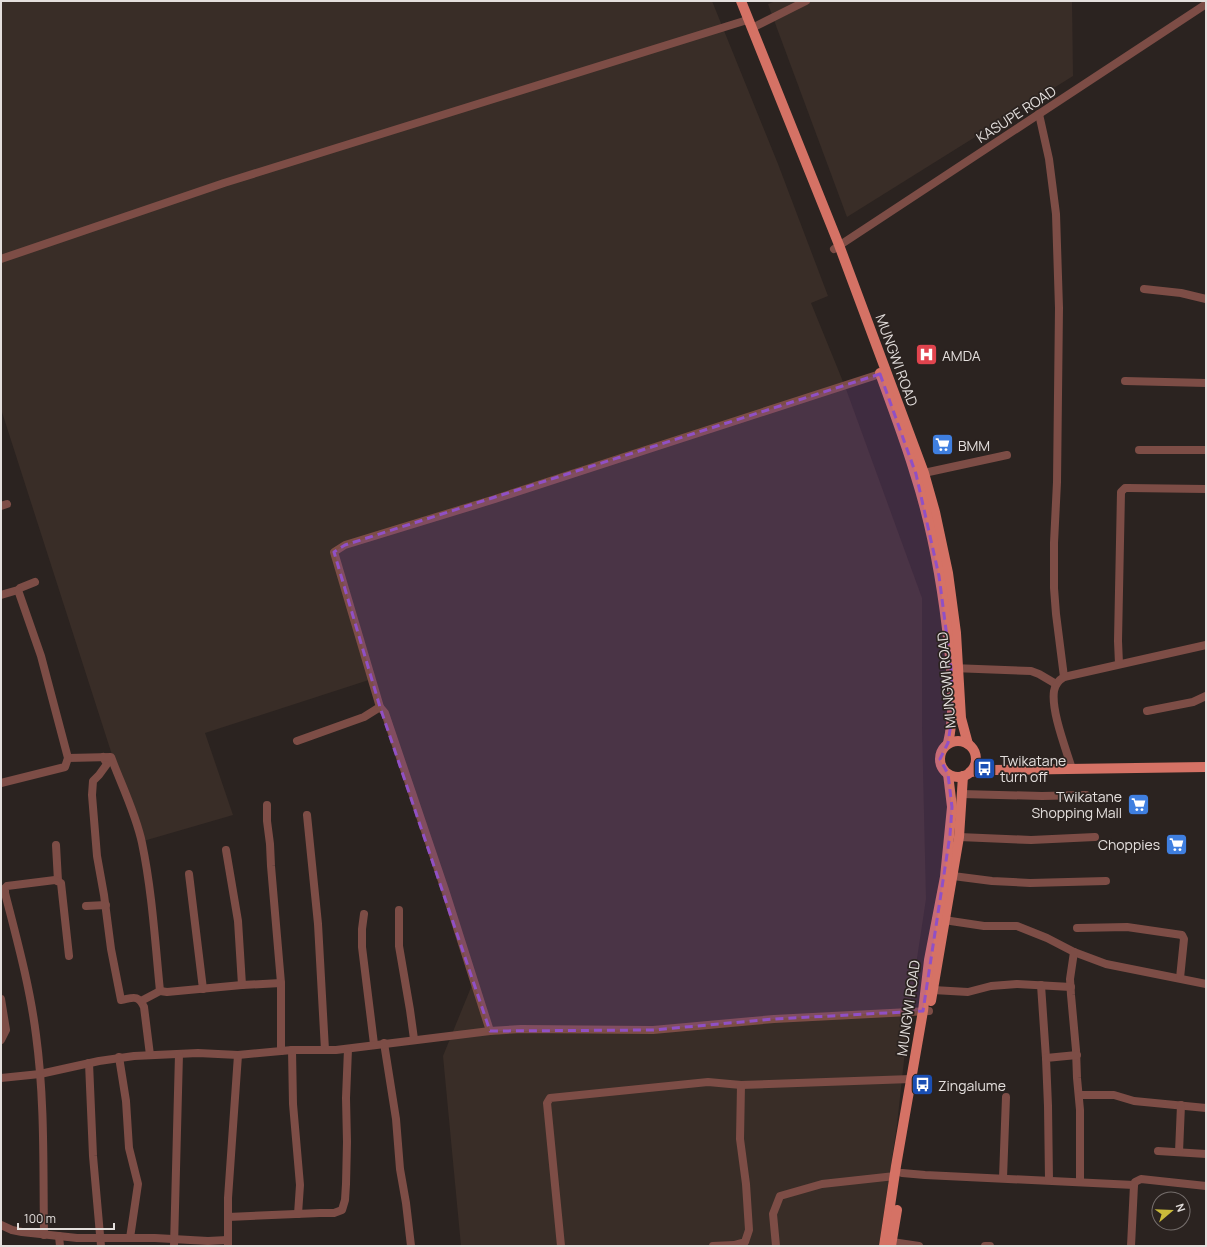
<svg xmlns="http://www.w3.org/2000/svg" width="1207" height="1247" font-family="Manrope,sans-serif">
<rect width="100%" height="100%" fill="#2b2320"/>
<!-- built -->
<g fill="#392d27">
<polygon points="1,1 712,1 778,164 828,296 811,303 846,389 922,598 922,727 926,899 910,1005 897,1125 879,1246 461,1246 443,1056 474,980 375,678 205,733 233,815 140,842 1,409"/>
<polygon points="776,1 1072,1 1073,76 847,217 768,4"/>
</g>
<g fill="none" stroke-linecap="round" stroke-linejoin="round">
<!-- minor -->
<g stroke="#7d4d46" stroke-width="8">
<polyline points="752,28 806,1"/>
<polyline points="1039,114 1049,159 1056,214 1059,308 1057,482 1054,543 1054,588 1056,614 1064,677"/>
<polyline points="834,249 1206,4"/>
<polyline points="1,259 224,183 744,21"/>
<polyline points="1144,289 1181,293 1206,299"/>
<polyline points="1125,381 1206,383"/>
<polyline points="1139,450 1206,450"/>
<polyline points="924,473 1007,455"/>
<polyline points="1,506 7,504"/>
<polyline points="1,595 18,590 20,588 35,582"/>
<polyline points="1119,664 1118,641 1121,492 1125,488 1128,488 1206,489"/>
<polyline points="952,668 1031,671 1039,674 1056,684"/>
<polyline points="1147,711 1193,702 1206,696"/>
<polyline points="297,741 364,717 380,707"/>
<path d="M 103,757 L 107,764 L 99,775 L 93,781 L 92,795 L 97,856 L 104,895 L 111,949 L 121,1000 C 133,998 138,994 144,1007 L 150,1055"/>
<path d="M 68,758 L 111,757 C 121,784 136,814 142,843 C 152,891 155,941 160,991"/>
<path d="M 1072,769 C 1066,749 1051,711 1054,691 C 1055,684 1059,680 1064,677 L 1206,645"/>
<polyline points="1,783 65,767 68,758 41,656 18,590"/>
<polyline points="961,794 1042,796 1086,795"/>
<polyline points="267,805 267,821 270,844 271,866 281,983 281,1051"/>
<polyline points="307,815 318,924 325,1050"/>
<polyline points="959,837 1031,840 1095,837"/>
<polyline points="56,845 58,881"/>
<polyline points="226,850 238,921 242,985"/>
<polyline points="189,874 203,989"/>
<polyline points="953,876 992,881 1030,883 1106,881"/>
<polyline points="86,906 106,905"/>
<polyline points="399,910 399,946 410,1010 414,1039"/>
<polyline points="364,914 362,929 362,947 374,1044"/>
<polyline points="944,920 984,926 1017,926 1047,938 1074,952 1106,964 1206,984"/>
<polyline points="1077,928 1127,927 1182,935 1184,939 1180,978"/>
<polyline points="1074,952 1070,979 1071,995 1076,1050 1077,1078 1080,1110 1080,1182"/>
<polyline points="1041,985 1046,1058"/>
<polyline points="933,990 968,992 991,986 1017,984 1071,987"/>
<polyline points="1,999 6,1030 1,1040"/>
<polyline points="141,1001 160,991 167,992 242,985 281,983"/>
<polyline points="490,1031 445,890 385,713 380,707 334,552 345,545 495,499 880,374"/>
<polyline points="384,1043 396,1119 400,1169 406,1203 411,1246"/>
<polyline points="292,1050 293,1104 300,1185 298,1214"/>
<polyline points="119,1057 126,1101 129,1148 138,1184 130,1238"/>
<polyline points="89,1063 93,1156 101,1246"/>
<polyline points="1,1078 40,1074 99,1061 134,1056 198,1053 238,1055 292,1050 336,1050 490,1031 521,1029 653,1030 774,1019 929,1011"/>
<polyline points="1079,1095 1114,1095 1134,1101 1206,1108"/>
<polyline points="1158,1151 1206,1154"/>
<polyline points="1179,1152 1181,1105"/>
<polyline points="902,1173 925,1175 1134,1185"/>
<polyline points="1003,1178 1006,1097"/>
<polyline points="1049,1180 1048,1106 1046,1058 1077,1055"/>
<polyline points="228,1217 320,1213 334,1213 342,1210 345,1200 346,1184 347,1142 346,1098 348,1049"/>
<polyline points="1,1225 12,1230 22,1232 77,1238 155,1238 208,1241 227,1240"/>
<path d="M 44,1235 C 43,1168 45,1101 36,1035 C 30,987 17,940 5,893 L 5,888 L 7,886 L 55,880 L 61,883 L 69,956"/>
<polyline points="59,1236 60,1246"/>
<polyline points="892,1242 919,1246"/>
<polyline points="174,1246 179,1054"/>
<polyline points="228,1246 228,1198 238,1055"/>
<polyline points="561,1246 547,1103 550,1098 708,1082 741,1085 911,1079"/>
<polyline points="713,1246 734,1245 745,1242 749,1230 746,1184 740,1139 741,1085"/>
<polyline points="776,1246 773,1214 780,1196 822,1184 895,1176"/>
<polyline points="985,1246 990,1246"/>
<polyline points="1131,1246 1134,1185 1135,1182 1141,1179 1206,1186"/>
</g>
<!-- major -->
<g stroke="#d57265" stroke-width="10">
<polyline points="741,1 839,245 924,473 935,512 948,573 956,633 961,718 968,744"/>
<path d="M 880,373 C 892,407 905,440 915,474 C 933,530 943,588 949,647 C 952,677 955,714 948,743"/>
<circle cx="958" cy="759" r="18"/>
<polyline points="970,772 993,770 1206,767"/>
<polyline points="931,1001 959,837 963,776"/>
<polyline points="884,1246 896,1166 923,1011 929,960 945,877 952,807 948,774"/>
<polyline points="891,1246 897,1210"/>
</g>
</g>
<!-- marked area -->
<path fill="#9050c5" fill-opacity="0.2" stroke="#9050c5" stroke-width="3" stroke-dasharray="8 5" stroke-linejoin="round" d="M 880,374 L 916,474 L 939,576 L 951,668 L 952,717 L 948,743 L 940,759 L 948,774 L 952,807 L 950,835 L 923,1011 L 774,1019 L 653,1030 L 490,1031 L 380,707 L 334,552 L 345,545 Z"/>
<!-- icons -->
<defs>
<symbol id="hospital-square" viewBox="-11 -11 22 22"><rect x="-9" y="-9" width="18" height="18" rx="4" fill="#e0444e" stroke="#2b2320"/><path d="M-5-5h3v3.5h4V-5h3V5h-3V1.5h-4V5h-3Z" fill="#fff"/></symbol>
<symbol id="supermarket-square" viewBox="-11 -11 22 22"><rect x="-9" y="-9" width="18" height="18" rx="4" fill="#3f7fe0" stroke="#2b2320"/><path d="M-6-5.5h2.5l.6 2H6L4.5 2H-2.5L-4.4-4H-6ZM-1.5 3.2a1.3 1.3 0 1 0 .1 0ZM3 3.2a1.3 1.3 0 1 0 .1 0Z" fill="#fff"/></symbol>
<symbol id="bus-square" viewBox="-11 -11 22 22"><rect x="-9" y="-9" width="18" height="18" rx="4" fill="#1a4fb4" stroke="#2b2320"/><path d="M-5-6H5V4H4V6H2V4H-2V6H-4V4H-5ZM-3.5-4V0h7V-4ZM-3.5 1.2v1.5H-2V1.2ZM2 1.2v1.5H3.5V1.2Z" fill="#fff"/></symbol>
</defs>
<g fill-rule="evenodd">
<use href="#hospital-square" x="914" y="342" width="25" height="25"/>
<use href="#supermarket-square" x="930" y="432" width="25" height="25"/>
<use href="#bus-square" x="972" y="756" width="25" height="25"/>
<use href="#supermarket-square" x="1126" y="792" width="25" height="25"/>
<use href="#supermarket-square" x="1164" y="832" width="25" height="25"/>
<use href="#bus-square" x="910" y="1072" width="25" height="25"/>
</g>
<g text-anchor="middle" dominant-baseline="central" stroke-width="3.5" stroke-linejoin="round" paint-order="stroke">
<!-- street labels -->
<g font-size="14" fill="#e4dfdd" stroke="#2b2320">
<text transform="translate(1016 114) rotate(-33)">KASUPE ROAD</text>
<text transform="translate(897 360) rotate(70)">MUNGWI ROAD</text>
<text transform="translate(946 680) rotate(-95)">MUNGWI ROAD</text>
<text transform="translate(908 1008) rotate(-82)">MUNGWI ROAD</text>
</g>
<!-- poi labels -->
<g font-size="14" fill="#e4dfdd" stroke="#2b2320" text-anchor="start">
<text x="942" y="355">AMDA</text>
<text x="958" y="445">BMM</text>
<text x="1000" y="760">Twikatane<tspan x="1000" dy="16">turn off</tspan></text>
<text x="1122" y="796" text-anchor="end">Twikatane<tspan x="1122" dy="16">Shopping Mall</tspan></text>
<text x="1160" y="844" text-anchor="end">Choppies</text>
<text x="938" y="1085">Zingalume</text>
</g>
</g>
<!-- border -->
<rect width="1207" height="1247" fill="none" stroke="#e4dfdd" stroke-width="4"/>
<!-- north arrow -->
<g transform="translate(1171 1211) rotate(71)"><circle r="19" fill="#2b2320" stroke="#756e6c"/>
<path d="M0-3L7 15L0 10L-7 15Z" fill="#caba3a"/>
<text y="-6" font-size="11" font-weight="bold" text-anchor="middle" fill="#e4dfdd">N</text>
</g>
<!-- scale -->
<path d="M18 1223v6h96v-6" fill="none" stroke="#e4dfdd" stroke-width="2"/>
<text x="24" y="1223" font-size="12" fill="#e4dfdd" stroke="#2b2320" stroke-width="3" paint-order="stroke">100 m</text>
</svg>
